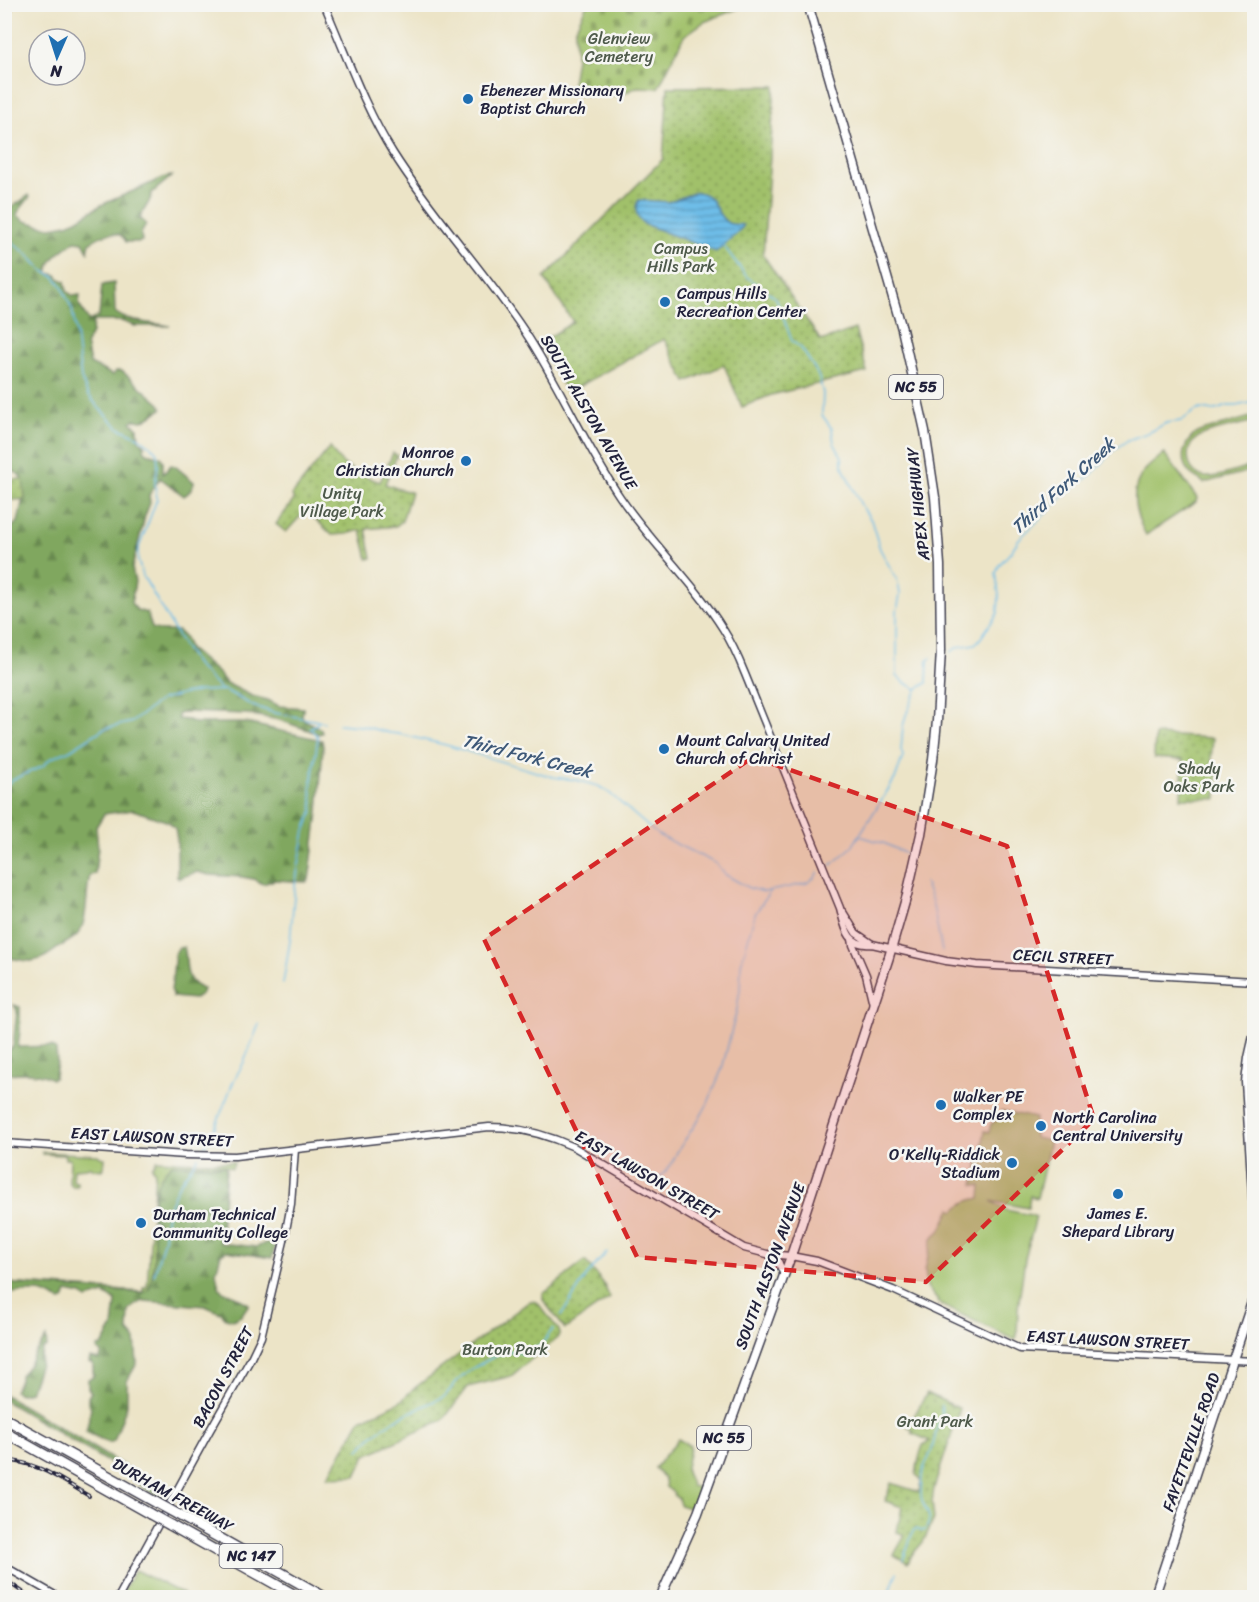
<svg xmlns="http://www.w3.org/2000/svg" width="1259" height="1602" font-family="Sriracha,sans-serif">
<defs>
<pattern id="forest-firs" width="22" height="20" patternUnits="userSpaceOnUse" patternTransform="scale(1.5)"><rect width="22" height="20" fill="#80a75e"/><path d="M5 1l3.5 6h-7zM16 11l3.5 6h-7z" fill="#68884f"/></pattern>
<pattern id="cemetery-stones" width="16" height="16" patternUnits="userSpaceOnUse" patternTransform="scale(1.5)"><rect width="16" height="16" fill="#a1c16a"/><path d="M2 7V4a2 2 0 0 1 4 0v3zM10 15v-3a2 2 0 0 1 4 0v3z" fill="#839c58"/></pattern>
<pattern id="park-dots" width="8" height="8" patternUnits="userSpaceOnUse" patternTransform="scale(1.5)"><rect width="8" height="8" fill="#a1c16a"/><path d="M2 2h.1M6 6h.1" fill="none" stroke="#839c58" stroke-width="1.8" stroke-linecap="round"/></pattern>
<pattern id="water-rules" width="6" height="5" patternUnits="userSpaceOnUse" patternTransform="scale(1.5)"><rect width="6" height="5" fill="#6ebde8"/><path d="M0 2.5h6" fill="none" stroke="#5a99bd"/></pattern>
</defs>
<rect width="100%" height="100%" fill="#f6f6f2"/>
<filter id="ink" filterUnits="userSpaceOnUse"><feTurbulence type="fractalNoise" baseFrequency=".0167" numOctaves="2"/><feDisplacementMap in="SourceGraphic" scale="12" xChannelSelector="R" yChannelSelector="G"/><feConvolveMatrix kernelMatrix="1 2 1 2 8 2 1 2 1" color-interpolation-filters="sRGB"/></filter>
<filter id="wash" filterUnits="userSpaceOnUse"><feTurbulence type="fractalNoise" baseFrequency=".008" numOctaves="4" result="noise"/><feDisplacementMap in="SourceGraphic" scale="24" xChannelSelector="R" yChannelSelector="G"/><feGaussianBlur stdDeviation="1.35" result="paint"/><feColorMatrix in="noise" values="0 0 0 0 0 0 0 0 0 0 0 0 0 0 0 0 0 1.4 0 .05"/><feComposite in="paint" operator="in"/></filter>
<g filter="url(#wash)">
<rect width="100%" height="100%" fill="#ece4c7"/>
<!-- grass -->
<g fill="#a1c16a" stroke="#627252" stroke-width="1.5">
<path d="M 1254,416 L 1254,421 C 1240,425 1212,430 1200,436 C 1183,445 1184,472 1204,477 C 1216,479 1242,469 1254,465 L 1254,470 L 1204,483 C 1200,479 1192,476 1188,471 C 1178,457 1185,440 1199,432 Z"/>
<path d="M 1164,453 L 1197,498 L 1196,502 L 1146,535 C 1134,514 1128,488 1146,469 C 1152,463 1158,459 1164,453 Z"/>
<path d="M 1002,1111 L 1035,1118 L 1034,1124 L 1035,1138 L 1050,1141 L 1037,1198 L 1030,1196 L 1028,1208 L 991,1201 L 1006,1210 L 1031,1215 L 1036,1217 L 1025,1259 L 1018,1308 L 1017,1336 L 1015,1340 L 941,1305 L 927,1287 L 925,1270 L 932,1238 L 940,1231 L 951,1209 L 954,1211 C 962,1203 969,1200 980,1198 L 981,1186 L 974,1185 L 985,1131 L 989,1132 L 991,1124 L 1001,1117 Z"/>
<polygon points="42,1152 98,1155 100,1157 105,1158 104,1168 102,1168 102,1170 93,1169 92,1167 88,1167 87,1168 74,1169 73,1181 77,1182 77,1186 72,1186 69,1182 70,1159 65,1159 65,1155 43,1154"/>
<path d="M 157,1160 L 198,1162 L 234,1162 L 232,1168 L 222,1165 L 172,1164 C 164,1171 157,1181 155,1192 C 150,1222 159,1259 149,1289 L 143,1293 L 5,1283 L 143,1292 L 143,1287 L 147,1287 L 155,1172 L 152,1167 Z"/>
<path d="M 678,1439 L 690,1446 C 690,1455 685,1464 686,1472 C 687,1477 691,1480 691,1486 L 701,1488 L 692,1509 L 680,1505 L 678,1498 L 674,1496 L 674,1493 L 666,1487 L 665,1480 L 655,1468 Z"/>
<polygon points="135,1570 183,1594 181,1597 119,1598"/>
</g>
<!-- forest -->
<g fill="url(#forest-firs)" stroke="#51644c" stroke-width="1.5">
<path d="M 172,176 L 152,193 C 150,205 144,207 140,218 L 146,224 L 141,234 L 142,241 L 138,242 L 126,242 C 119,227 100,235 90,243 L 88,251 L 83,242 L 75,241 C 64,250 49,257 48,273 L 57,275 L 60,279 L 65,281 L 67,291 L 73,296 L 80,295 L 79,305 L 89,321 L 99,316 L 102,285 L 114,283 L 115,312 C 129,324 153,322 170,326 L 135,326 L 121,321 L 93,321 L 92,333 L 86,343 L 90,364 L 113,375 L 116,371 L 122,371 L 160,404 L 162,409 L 143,421 L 134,420 L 131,422 L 138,428 L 139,440 L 145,445 L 144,450 L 147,453 L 161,457 L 163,461 L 163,474 L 171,465 L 175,466 L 194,482 C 193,487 189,494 184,496 L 160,478 L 149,495 L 150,503 L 145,516 L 132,568 L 135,582 L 131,603 L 137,610 L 147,613 L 152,628 L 161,631 L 178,631 L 185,638 L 189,648 L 219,674 L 226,683 L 252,696 L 268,700 L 279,706 L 304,708 L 302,714 L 303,719 L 321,729 L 322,733 L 319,734 L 279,720 L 247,714 L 184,712 L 178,714 L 178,719 L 188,720 L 196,723 L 246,723 L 322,740 L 323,747 L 318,813 L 309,880 L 306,882 L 275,880 L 263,884 L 253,879 L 242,877 L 209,875 L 197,872 L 179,878 L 177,877 L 177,839 L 175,828 L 169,822 L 133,810 L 104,814 L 96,827 L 98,847 L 95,874 L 90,875 C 85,893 89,922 77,935 C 73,940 63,944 58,948 C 50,954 42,960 32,961 C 23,962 14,957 4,958 L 4,538 L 7,537 L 10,528 L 18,522 L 23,498 L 21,477 L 17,473 L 5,467 L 4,193 L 8,208 L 12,207 L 29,195 L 30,197 L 18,212 L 17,215 L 25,221 L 39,225 L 51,227 L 67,224 L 77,220 L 101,205 L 165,177 Z"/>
<path d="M 184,947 C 189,963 181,981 203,989 L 201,995 L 194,999 L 173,997 L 171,992 L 175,952 L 179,948 Z"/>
<path d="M 14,1005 L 20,1007 L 20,1031 L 18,1047 L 52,1046 L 56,1050 L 57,1062 L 55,1077 L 52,1079 C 39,1071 20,1073 5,1074 L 5,1052 L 10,1050 L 13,1046 L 17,1011 Z"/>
<path d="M 172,1164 L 225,1166 L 226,1169 L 220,1243 L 257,1247 L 265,1243 L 276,1243 L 272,1258 L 226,1251 L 221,1254 L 216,1272 L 219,1288 L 225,1292 L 235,1296 L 249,1304 L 241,1316 L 233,1320 L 226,1318 L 221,1313 L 205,1306 L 144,1301 L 136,1304 L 129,1311 L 128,1331 L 135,1339 L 137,1363 L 127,1381 L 127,1405 L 114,1441 L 109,1443 L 86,1432 L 91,1408 L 88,1404 L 88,1397 L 91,1392 L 88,1388 L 88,1379 L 93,1377 L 93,1364 L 89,1362 L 90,1358 L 99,1360 L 102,1353 L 97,1350 L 98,1347 L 102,1346 L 113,1327 L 116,1301 L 104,1294 L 87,1299 L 82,1295 L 67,1292 L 64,1300 L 61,1301 C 55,1299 49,1295 43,1293 C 37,1291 10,1292 5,1295 L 5,1283 L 143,1293 L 149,1289 C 159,1258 150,1223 155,1192 C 157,1181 164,1171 172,1164 Z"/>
<polygon points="46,1338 47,1347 42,1349 40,1364 30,1392 20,1394 14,1391 20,1380 20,1375 29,1365 34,1354"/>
<polygon points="5,1395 164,1490 165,1495 163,1497 147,1490 129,1477 128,1474 5,1401"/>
</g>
<!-- cemetery -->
<polygon fill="url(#cemetery-stones)" stroke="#627252" stroke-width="1.5" points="587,4 747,4 747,5 704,22 684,36 658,88 637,87 620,95 579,95 571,90 576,58 575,30"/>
<!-- park -->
<g fill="url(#park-dots)" stroke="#627252" stroke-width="1.5">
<polygon points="775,86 763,255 821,341 855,329 867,372 771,395 742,407 724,365 686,382 664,339 567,393 540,343 573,322 544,278 663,159 668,87"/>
<path d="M 330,447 C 340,467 361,475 380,482 L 393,453 L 397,455 L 385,484 L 399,489 L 411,492 L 402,521 L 396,526 L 366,529 L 372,558 L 368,559 L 361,530 L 347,534 L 332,535 L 306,510 L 286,532 L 276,524 L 294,500 L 292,495 Z"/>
<polygon points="23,479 25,499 5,501 5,480"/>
<polygon points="1155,735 1213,738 1211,760 1217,770 1217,799 1181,798 1183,760 1154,758"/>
<polygon points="585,1261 603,1283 610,1298 565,1329 543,1300 543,1294"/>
<polygon points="530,1301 537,1302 559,1330 560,1334 557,1338 511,1376 468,1387 443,1420 366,1455 356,1476 328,1477 360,1420 396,1404 403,1399 412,1390"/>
<path d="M 927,1393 L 960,1409 L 934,1488 L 932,1502 L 934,1519 L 923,1542 L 912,1555 L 908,1563 L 894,1555 L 905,1535 L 897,1532 L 902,1507 L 885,1501 L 891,1483 L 919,1492 L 921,1482 L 920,1478 L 916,1475 C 917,1467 920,1453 923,1445 L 930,1441 L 911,1433 L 913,1430 L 908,1427 Z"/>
</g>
<!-- water -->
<path fill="url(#water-rules)" stroke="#487092" stroke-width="1.5" d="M 696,192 C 718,194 713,214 728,223 C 732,225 738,224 743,225 L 742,228 L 716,252 L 644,224 C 637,218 633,208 639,200 L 669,202 Z"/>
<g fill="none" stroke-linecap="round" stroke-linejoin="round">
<!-- stream -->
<g stroke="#6ebde8" stroke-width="1.5">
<polyline points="4,236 26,253 42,270 55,277 61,285 72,309 76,333 81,378 87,393 98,407 119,428 139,437 154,449 157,453 158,465 155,483 157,499 138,550 138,561 143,576 184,647 198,667 221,690"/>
<polyline points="723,245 747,277 776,298 792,341 801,348 815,369 819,378 823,393 822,415 832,429 834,443 842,457 842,465 846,474 861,505 871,520 880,549 898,582 900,594 897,612 897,676 905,683 917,689"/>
<polyline points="951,652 958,647 975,644 980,639 998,613 999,595 996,573 999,565 1010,553 1019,539 1067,493 1093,473 1115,449 1128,440 1150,432 1166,423 1181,421 1195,411 1201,409 1213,411 1227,406 1236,406 1254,402"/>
<polyline points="339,724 362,726 390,733 399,734 446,745 553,777 576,780 598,786 608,792 658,835 715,863 726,875 749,888 764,892 785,888 807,883 814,878 818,872"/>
<polyline points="4,787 14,779 43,766 50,759 70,750 103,729 132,722 161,700 184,694 201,691 225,690 253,706 275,713 324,722"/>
<polyline points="860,836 886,844 908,855"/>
<polyline points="831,865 852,847 896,777 903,756 901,750 903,726 906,715 917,689 927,683 928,660 931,658"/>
<polyline points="924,882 932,901 942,951"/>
<polyline points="283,984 290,941 295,885 305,831 313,810 311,787 318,737 310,728 318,723"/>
<polyline points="201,1153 215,1128 234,1080 244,1062 259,1024"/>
<polyline points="655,1183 671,1165 677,1152 702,1114 708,1103 722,1069 737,1009 740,989 741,964 755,914 770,891"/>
<polyline points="154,1275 164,1239 166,1219 171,1202 178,1186 198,1157"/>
<polyline points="561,1316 587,1275 607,1252"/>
<polyline points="359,1450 374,1434 396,1419 445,1396 457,1381 473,1368 499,1354 511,1351 527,1354 531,1350 540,1346 553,1329"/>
<path d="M 903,1560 L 913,1531 L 915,1529 L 922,1531 L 925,1530 C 936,1514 922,1510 921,1495 C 921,1487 921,1475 924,1467 C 927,1460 932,1453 933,1445 C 936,1435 937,1423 942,1414 L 941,1405"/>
<polyline points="887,1598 897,1573"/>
</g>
</g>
</g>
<g filter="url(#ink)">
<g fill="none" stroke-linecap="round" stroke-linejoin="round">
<defs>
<g id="minor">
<path d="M 324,4 C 346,54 364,107 393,153 C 432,215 484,270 525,332 C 560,385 584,444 620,497 C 651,543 694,582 723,629 C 732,643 739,659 745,674 L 840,908 C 845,927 847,947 872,944 L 946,961 L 977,965 L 1254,981"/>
<polyline points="4,26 9,4"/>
<polyline points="843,912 856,933 872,944"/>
<polyline points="852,939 853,945 866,975 873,1004"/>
<path d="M 4,1143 L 186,1155 L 235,1156 L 489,1127 C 519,1127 546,1134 574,1147 L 744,1248 L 767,1254 L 791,1256 L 817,1261 L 893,1290 L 1020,1349 L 1254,1361"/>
<polyline points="770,1256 778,1261 784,1275"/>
<polyline points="4,1566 60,1598"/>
<polyline points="118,1598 210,1430 250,1360 261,1337 284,1241 291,1204 295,1149"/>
</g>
<g id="major">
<polyline points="1254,1036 1249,1058 1246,1082 1254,1210"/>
<polyline points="660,1598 698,1513 791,1256 889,957 907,895 921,834 933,760 937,721 941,650 940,565 935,497 925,431 902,329 808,4"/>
<polyline points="1154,1598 1254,1296"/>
</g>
<g id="highway">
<polyline points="4,1418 157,1503"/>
<polyline points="4,1432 150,1514"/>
<polyline points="177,1514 326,1598"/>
<polyline points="170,1525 300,1598"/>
</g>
</defs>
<!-- minor casing -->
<use href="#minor" stroke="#403f50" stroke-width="9"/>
<!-- major casing -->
<use href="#major" stroke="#403f50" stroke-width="11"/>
<!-- highway casing -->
<use href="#highway" stroke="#403f50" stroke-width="12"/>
<!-- minor -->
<use href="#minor" stroke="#fff" stroke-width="6"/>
<!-- major -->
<use href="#major" stroke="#fff" stroke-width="8"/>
<!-- highway -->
<use href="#highway" stroke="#fff" stroke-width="9"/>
<defs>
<g id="rail">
<path d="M 4,1461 C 34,1459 64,1482 89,1496"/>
<polyline points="4,1579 31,1598"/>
<polyline points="4,1593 12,1598"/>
</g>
</defs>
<!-- rail casing -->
<use href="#rail" stroke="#22223b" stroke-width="4"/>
<!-- rail -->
<use href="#rail" stroke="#f6f6f2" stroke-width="1.5" stroke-dasharray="4.5" stroke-linecap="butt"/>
<defs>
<g id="highway-bridge">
<polyline points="157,1503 177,1514"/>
<polyline points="150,1514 170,1525"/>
</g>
</defs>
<!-- highway-bridge casing -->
<use href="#highway-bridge" stroke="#403f50" stroke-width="12" stroke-linecap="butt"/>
<!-- highway-bridge -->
<use href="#highway-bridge" stroke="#fff" stroke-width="9"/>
</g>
</g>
<!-- marked area -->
<path fill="#d62828" fill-opacity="0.2" stroke="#d62828" stroke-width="4.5" stroke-dasharray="12 8" stroke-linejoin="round" d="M 753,757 L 1007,846 L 1094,1119 L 926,1282 L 637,1257 L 484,939 Z"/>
<!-- markers -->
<g fill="#1f6fb2" stroke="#f6f6f2" stroke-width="2">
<circle cx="468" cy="99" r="6"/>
<circle cx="665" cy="302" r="6"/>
<circle cx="466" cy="461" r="6"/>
<circle cx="664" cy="749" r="6"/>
<circle cx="941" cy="1105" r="6"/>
<circle cx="1041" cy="1126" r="6"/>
<circle cx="1012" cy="1163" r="6"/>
<circle cx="1118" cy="1194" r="6"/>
<circle cx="141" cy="1223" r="6"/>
</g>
<g text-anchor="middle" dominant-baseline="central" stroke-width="5" stroke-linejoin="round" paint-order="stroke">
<!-- shield labels -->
<g fill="#f6f6f2" stroke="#626272" stroke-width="1.5">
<rect x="889" y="375" width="54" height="24" rx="4.5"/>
<rect x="697" y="1426" width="54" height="24" rx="4.5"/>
<rect x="219.5" y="1544" width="63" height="24" rx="4.5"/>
</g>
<g font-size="15" font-weight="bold" fill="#22223b">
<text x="916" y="387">NC 55</text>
<text x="724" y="1438">NC 55</text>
<text x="251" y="1556">NC 147</text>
</g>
<!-- park labels -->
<g font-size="16" fill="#4e5a4b" stroke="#f6f6f2">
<text x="619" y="38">Glenview<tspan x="619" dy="18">Cemetery</tspan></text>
<text x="681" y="248">Campus<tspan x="681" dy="18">Hills Park</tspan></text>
<text x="342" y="493">Unity<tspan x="342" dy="18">Village Park</tspan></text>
<text x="1199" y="768">Shady<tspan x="1199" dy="18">Oaks Park</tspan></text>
<text x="505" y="1349">Burton Park</text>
<text x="935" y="1421">Grant Park</text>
</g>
<!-- poi labels -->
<g font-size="16" fill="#22223b" stroke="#f6f6f2" text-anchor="start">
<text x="480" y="90">Ebenezer Missionary<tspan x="480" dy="18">Baptist Church</tspan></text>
<text x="677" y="293">Campus Hills<tspan x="677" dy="18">Recreation Center</tspan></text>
<text x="454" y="452" text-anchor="end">Monroe<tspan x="454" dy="18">Christian Church</tspan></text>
<text x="676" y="740">Mount Calvary United<tspan x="676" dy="18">Church of Christ</tspan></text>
<text x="953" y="1096">Walker PE<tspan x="953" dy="18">Complex</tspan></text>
<text x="1053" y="1117">North Carolina<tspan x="1053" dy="18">Central University</tspan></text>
<text x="1000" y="1154" text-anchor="end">O'Kelly-Riddick<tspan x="1000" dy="18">Stadium</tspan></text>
<text x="1118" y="1213" text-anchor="middle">James E.<tspan x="1118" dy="18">Shepard Library</tspan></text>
<text x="153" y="1214">Durham Technical<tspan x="153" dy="18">Community College</tspan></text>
</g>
<!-- street labels -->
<g font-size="16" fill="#22223b" stroke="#f6f6f2">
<text transform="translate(589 412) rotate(60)">SOUTH ALSTON AVENUE</text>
<text transform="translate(918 504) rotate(-96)">APEX HIGHWAY</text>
<text transform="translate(1063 957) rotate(3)">CECIL STREET</text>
<text transform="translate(152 1137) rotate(3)">EAST LAWSON STREET</text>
<text transform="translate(647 1175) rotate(30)">EAST LAWSON STREET</text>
<text transform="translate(770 1266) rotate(-70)">SOUTH ALSTON AVENUE</text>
<text transform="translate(1108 1340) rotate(3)">EAST LAWSON STREET</text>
<text transform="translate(223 1377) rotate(-62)">BACON STREET</text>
<text transform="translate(1191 1442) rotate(-71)">FAYETTEVILLE ROAD</text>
<text transform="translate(173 1495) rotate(29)">DURHAM FREEWAY</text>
</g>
<!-- water labels -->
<g font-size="18" font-style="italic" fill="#3d5878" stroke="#f6f6f2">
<text transform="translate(1063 486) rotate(-42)">Third Fork Creek</text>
<text transform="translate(527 756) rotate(14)">Third Fork Creek</text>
</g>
</g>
<!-- margin -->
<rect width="1259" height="1602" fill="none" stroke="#f6f6f2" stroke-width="24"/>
<!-- north arrow -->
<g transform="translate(57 57) rotate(183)"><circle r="28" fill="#f6f6f2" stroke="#a1a1a9" stroke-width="1.5"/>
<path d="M0-4.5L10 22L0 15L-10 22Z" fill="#1f6fb2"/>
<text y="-9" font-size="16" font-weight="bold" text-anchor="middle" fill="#22223b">N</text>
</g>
</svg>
